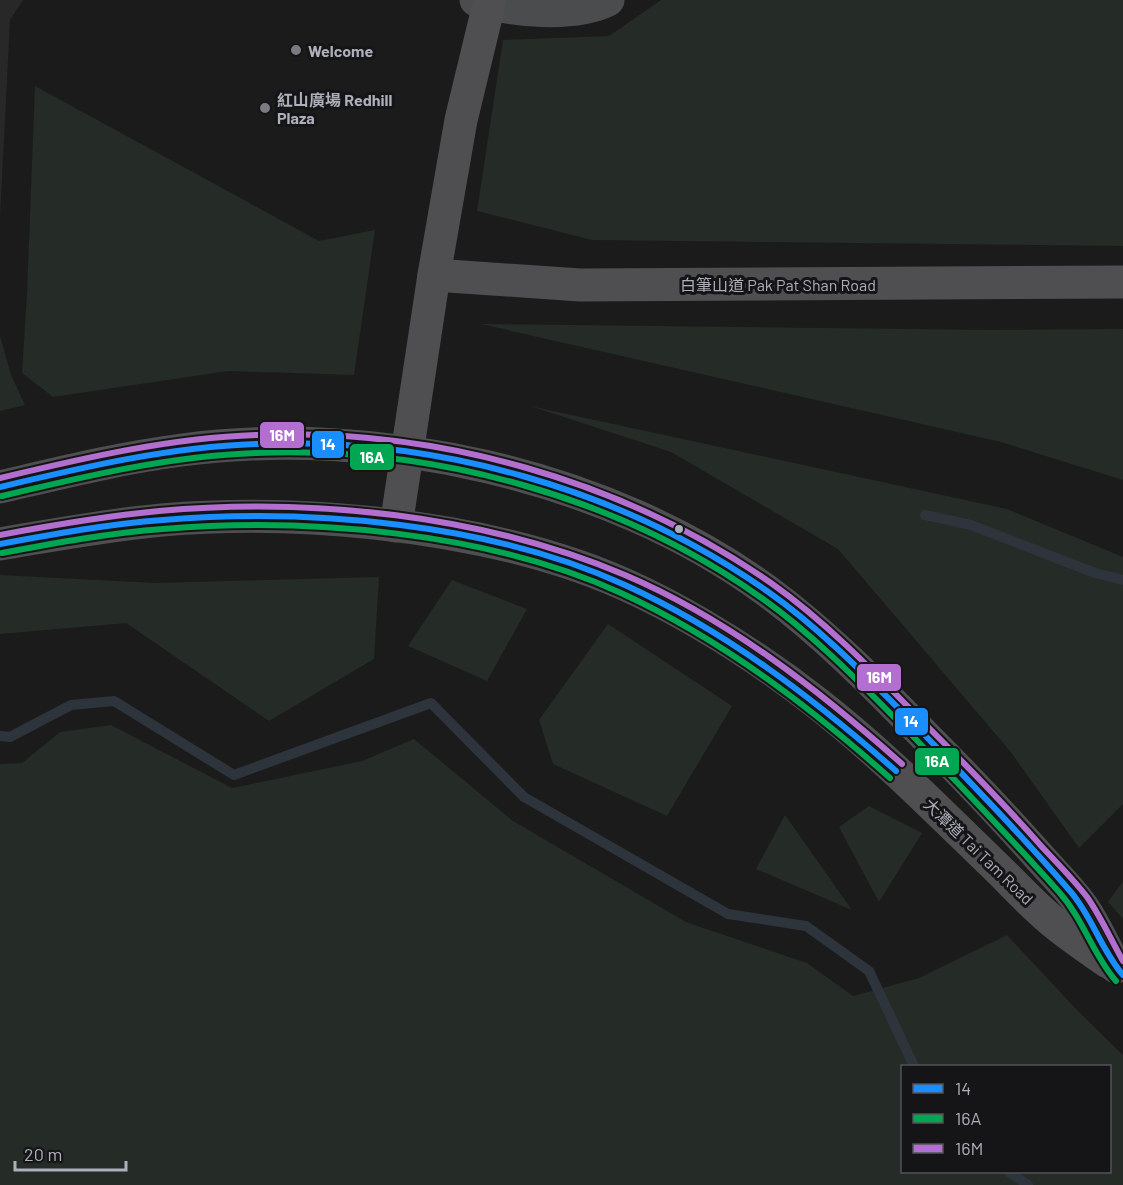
<svg xmlns="http://www.w3.org/2000/svg" width="1123" height="1185" font-family="Barlow,'Noto Sans TC',sans-serif">
<rect width="100%" height="100%" fill="#1b1b1b"/>
<!-- built -->
<polygon fill="#282829" points="0,0 23,0 10,20 0,217"/>
<!-- green -->
<g fill="#252b26" fill-rule="evenodd">
<polygon points="661,0 1123,0 1123,246 592,240 477,211 503,40 609,36"/>
<polygon points="35,86 319,241 375,230 354,375 228,371 53,397 22,373 27,294"/>
<polygon points="481,324 991,330 1123,329 1123,480 1001,442"/>
<polygon points="0,336 11,375 25,405 0,411"/>
<polygon points="530,406 1007,509 1123,557 1123,804 1079,848 1010,751 838,549 671,452"/>
<polygon points="0,575 156,583 379,577 374,659 269,721 126,623 0,634"/>
<polygon points="452,580 527,609 487,681 408,646"/>
<polygon points="608,624 732,706 667,816 553,764 539,720"/>
<path d="M 111,725 L 232,788 L 362,761 L 414,739 L 513,821 L 686,922 L 807,963 L 853,996 L 919,978 L 1007,935 L 1076,1009 L 1123,1055 L 1123,1185 L 0,1185 L 0,764 L 22,763 L 60,732 ZM 1110,1066 L 1110,1172 L 902,1172 L 902,1066 Z"/>
<polygon points="869,806 922,833 879,902 839,827"/>
<polygon points="785,815 852,910 756,869"/>
<polygon points="1123,881 1123,919 1108,902"/>
</g>
<g fill="none" stroke-linecap="round" stroke-linejoin="round">
<!-- stream -->
<g stroke="#2e343c" stroke-width="10">
<polyline points="925,515 971,525 1095,573 1123,580"/>
<polyline points="0,736 10,737 71,705 114,701 234,775 431,703 524,797 728,914 806,926 869,971 914,1066"/>
<polyline points="1009,1172 1028,1185"/>
</g>
<!-- street -->
<path stroke="#4b4c4d" stroke-width="33" d="M 476,0 C 512,11 574,17 608,0"/>
<!-- secondary -->
<g stroke="#4f4f52" stroke-width="33">
<polyline points="434,275 580,285 1123,282"/>
<path d="M 0,487 C 60,473 120,458 182,450 C 376,424 608,474 767,591 C 824,633 873,683 923,734 C 964,775 1003,816 1041,859 C 1055,875 1072,891 1084,909 C 1096,927 1105,948 1116,967"/>
<polyline points="396,526 434,275 461,120 490,0"/>
<path d="M 0,544 C 54,535 107,525 162,520 C 293,509 453,523 578,566 C 660,594 749,650 817,703 C 880,752 936,809 993,864 C 1014,884 1034,907 1057,925 C 1073,938 1091,950 1108,962"/>
</g>
<defs>
<g id="bus-1">
<path d="M 0,487 C 84,467 169,447 256,444 C 435,437 620,488 767,591 C 821,629 868,678 915,725 C 967,779 1020,833 1070,891 C 1092,916 1101,950 1123,975"/>
<path d="M 0,544 C 54,534 108,524 163,520 C 310,508 490,523 625,585 C 726,631 813,698 896,771"/>
</g>
<g id="bus-2">
<path d="M 2,496 C 86,476 170,456 256,453 C 433,446 619,496 763,599 C 815,636 860,683 905,728 C 957,782 1009,836 1059,892 C 1084,920 1093,955 1116,981"/>
<path d="M 2,553 C 55,543 109,533 163,529 C 309,517 488,532 621,593 C 721,639 808,705 890,778"/>
</g>
<g id="bus-3">
<path d="M 0,478 C 84,458 169,438 256,435 C 437,428 623,480 771,583 C 829,624 879,677 928,727 C 967,766 1006,806 1043,848 C 1058,864 1074,880 1087,897 C 1101,917 1111,940 1123,961"/>
<path d="M 0,535 C 53,525 106,516 159,511 C 312,497 483,515 625,575 C 728,619 819,690 902,764"/>
</g>
</defs>
<!-- bus-1 casing -->
<use href="#bus-1" stroke="#151517" stroke-width="10"/>
<!-- bus-2 casing -->
<use href="#bus-2" stroke="#151517" stroke-width="10"/>
<!-- bus-3 casing -->
<use href="#bus-3" stroke="#151517" stroke-width="10"/>
<!-- bus-1 -->
<use href="#bus-1" stroke="#1a8dff" stroke-width="6"/>
<!-- bus-2 -->
<use href="#bus-2" stroke="#00a651" stroke-width="6"/>
<!-- bus-3 -->
<use href="#bus-3" stroke="#b36fd0" stroke-width="6"/>
</g>
<!-- markers -->
<g fill="#7a7b82" stroke="#151517" stroke-width="2">
<circle cx="296" cy="50" r="6"/>
<circle cx="265" cy="108" r="6"/>
</g>
<circle fill="#adafba" stroke="#151517" stroke-width="2" cx="679" cy="529" r="5"/>
<g text-anchor="middle" dominant-baseline="central" stroke-width="6" stroke-linejoin="round" paint-order="stroke">
<!-- poi labels -->
<g font-size="16" font-weight="bold" fill="#adafba" stroke="#151517" text-anchor="start">
<text x="308" y="50">Welcome</text>
<text x="277" y="99">紅山廣場 Redhill<tspan x="277" dy="18">Plaza</tspan></text>
</g>
<!-- street labels -->
<g font-size="16" fill="#adafba" stroke="#151517">
<text x="778" y="284">白筆山道 Pak Pat Shan Road</text>
<text transform="translate(979 851) rotate(44)">大潭道 Tai Tam Road</text>
</g>
</g>
<g stroke="#151517" stroke-width="2">
<rect x="259" y="421" width="46" height="28" rx="6" fill="#b36fd0"/>
<rect x="311" y="430" width="34" height="29" rx="6" fill="#1a8dff"/>
<rect x="349" y="443" width="46" height="28" rx="6" fill="#00a651"/>
<rect x="856" y="663" width="46" height="29" rx="6" fill="#b36fd0"/>
<rect x="894" y="707" width="35" height="29" rx="6" fill="#1a8dff"/>
<rect x="914" y="747" width="46" height="29" rx="6" fill="#00a651"/>
</g>
<g font-size="16" text-anchor="middle" font-weight="bold" fill="#fff">
<text x="282" y="441">16M</text>
<text x="328" y="450">14</text>
<text x="372" y="463">16A</text>
<text x="879" y="683">16M</text>
<text x="911" y="727">14</text>
<text x="937" y="767">16A</text>
</g>
<!-- legend -->
<rect x="901" y="1065" width="210" height="108" fill="#151517" stroke="#525358" stroke-width="1.5"/>
<rect x="913" y="1084" width="30" height="9" fill="#1a8dff" stroke="#525358" stroke-width="1.5"/>
<text x="955" y="1095" font-size="18" fill="#adafba">14</text>
<rect x="913" y="1114" width="30" height="9" fill="#00a651" stroke="#525358" stroke-width="1.5"/>
<text x="955" y="1125" font-size="18" fill="#adafba">16A</text>
<rect x="913" y="1144" width="30" height="9" fill="#b36fd0" stroke="#525358" stroke-width="1.5"/>
<text x="955" y="1155" font-size="18" fill="#adafba">16M</text>
<!-- scale -->
<path d="M15 1161v9h111v-9" fill="none" stroke="#adafba" stroke-width="3"/>
<text x="24" y="1161" font-size="18" fill="#adafba" stroke="#151517" stroke-width="4.5" paint-order="stroke">20 m</text>
</svg>
